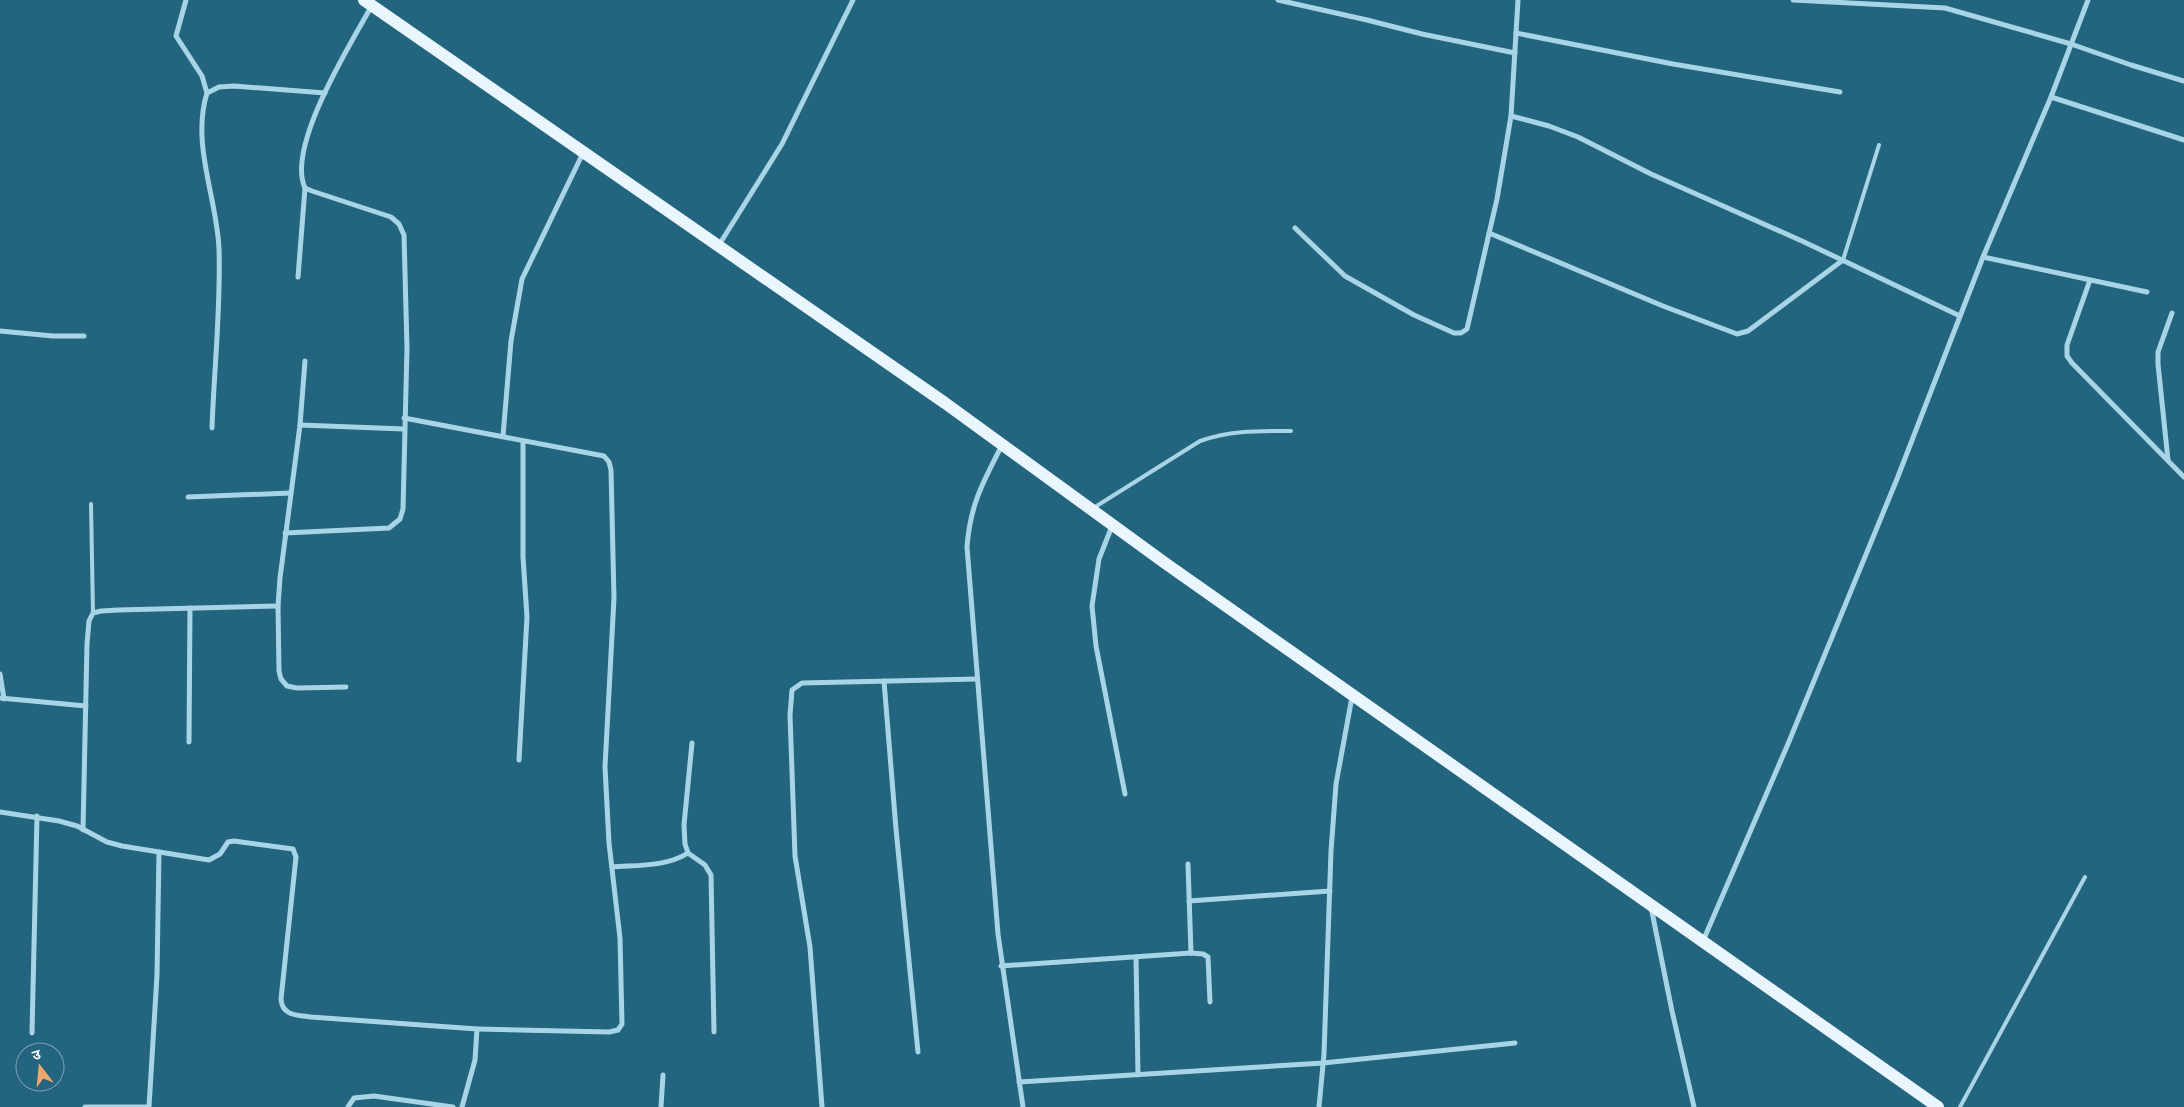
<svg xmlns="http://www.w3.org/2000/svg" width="2184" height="1107" font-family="Overpass,'Noto Sans Devanagari',sans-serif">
<rect width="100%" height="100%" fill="#23647e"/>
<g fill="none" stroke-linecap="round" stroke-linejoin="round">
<!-- service -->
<g stroke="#a8d5e6" stroke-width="4">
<polyline points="1843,260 1879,145"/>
<polyline points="91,504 93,613"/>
<path d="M 1095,507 L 1200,441 C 1230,430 1259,431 1291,431"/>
<polyline points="1960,1107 2085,877"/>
</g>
<!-- minor -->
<g stroke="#a8d5e6" stroke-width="5">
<polyline points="186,0 176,36 202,76 207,93"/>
<polyline points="1278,0 1367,20 1422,34 1515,53"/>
<polyline points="1793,0 1945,8 2071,44 2131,65 2184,81"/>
<polyline points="1516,33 1673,64 1840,92"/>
<polyline points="2051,97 2184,140"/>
<polyline points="1511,116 1549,126 1578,137 1651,174 1802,241 1960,316"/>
<polyline points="1295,228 1345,276 1414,315 1454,333 1461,333 1467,329 1497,199 1511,116 1518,0"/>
<polyline points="1489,233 1663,306 1737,334 1748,331 1843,260"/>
<polyline points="719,245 782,144 853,0"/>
<polyline points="1983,257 2147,292"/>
<polyline points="298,277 305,188"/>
<polyline points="2090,280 2067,345 2067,356 2072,363 2184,477"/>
<polyline points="0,331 53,336 84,336"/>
<polyline points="305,361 300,425 280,578 278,606 279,671 281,679 287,686 297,688 346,687"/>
<polyline points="404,418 604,456 609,462 611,470 614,598 605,767 609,843 620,938 622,1024 618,1030 609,1032 477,1029"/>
<polyline points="300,425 404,429"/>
<path d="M 212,428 C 214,369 221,308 219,249 C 217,198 191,144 207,93 L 219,87 L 234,86 L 325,93"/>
<polyline points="503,436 511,341 522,279 583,153"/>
<path d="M 1002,445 C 983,482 970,505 967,547 L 998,934 L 1023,1107"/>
<polyline points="2168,460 2158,364 2158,352 2172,313"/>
<polyline points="188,497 291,493"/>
<polyline points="1112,526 1099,559 1092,606 1096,646 1125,794"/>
<path d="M 285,533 L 389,528 L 400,519 L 403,509 L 407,348 L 404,235 L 399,224 L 391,217 L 312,191 L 305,188 C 286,147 350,45 371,7"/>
<polyline points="0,674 4,699"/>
<polyline points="884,681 896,829 918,1052"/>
<polyline points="0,698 86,706"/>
<polyline points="189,742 190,608"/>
<polyline points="692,743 684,825 685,844 688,853 705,865 711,875 714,1032"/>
<polyline points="519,760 527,617 523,557 523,441"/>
<path d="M 0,812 L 59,821 L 77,826 L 107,842 L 122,846 L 209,860 L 220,854 L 228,842 L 234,841 L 293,849 L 296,857 L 281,999 C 282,1016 297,1015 311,1017 L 477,1029 L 475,1060 L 462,1107"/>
<polyline points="83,830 87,644 89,621 93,613 101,611 118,610 278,606"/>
<polyline points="1188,864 1191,953"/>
<path d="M 612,867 C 637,865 666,867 688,853"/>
<polyline points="1189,901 1330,891"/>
<polyline points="1651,907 1672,1011 1694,1107"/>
<polyline points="1703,941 1788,744 1897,479 1983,257 2051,97 2088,0"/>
<polyline points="1136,957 1138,1075"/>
<polyline points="1001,966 1191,953 1203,954 1208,957 1210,1002"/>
<polyline points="32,1033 37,816"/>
<polyline points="1019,1082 1323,1063 1515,1043"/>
<polyline points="85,1107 148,1107"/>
<polyline points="149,1107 157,975 159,852"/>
<polyline points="348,1107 354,1098 374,1096 453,1107"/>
<polyline points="661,1107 663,1075"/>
<polyline points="822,1107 810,947 795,856 790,715 792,690 802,683 977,679"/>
<polyline points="1319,1107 1324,1054 1331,851 1336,784 1352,697"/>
</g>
<!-- primary -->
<polyline stroke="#e9f6fd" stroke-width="12" points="364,0 945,403 1165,563 1938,1107"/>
</g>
<!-- north arrow -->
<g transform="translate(40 1067) rotate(344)"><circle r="24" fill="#23647e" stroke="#7ba2b2"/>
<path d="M0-4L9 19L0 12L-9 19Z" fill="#f1a66b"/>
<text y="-8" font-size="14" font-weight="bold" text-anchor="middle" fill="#ffffff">उ</text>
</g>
</svg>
